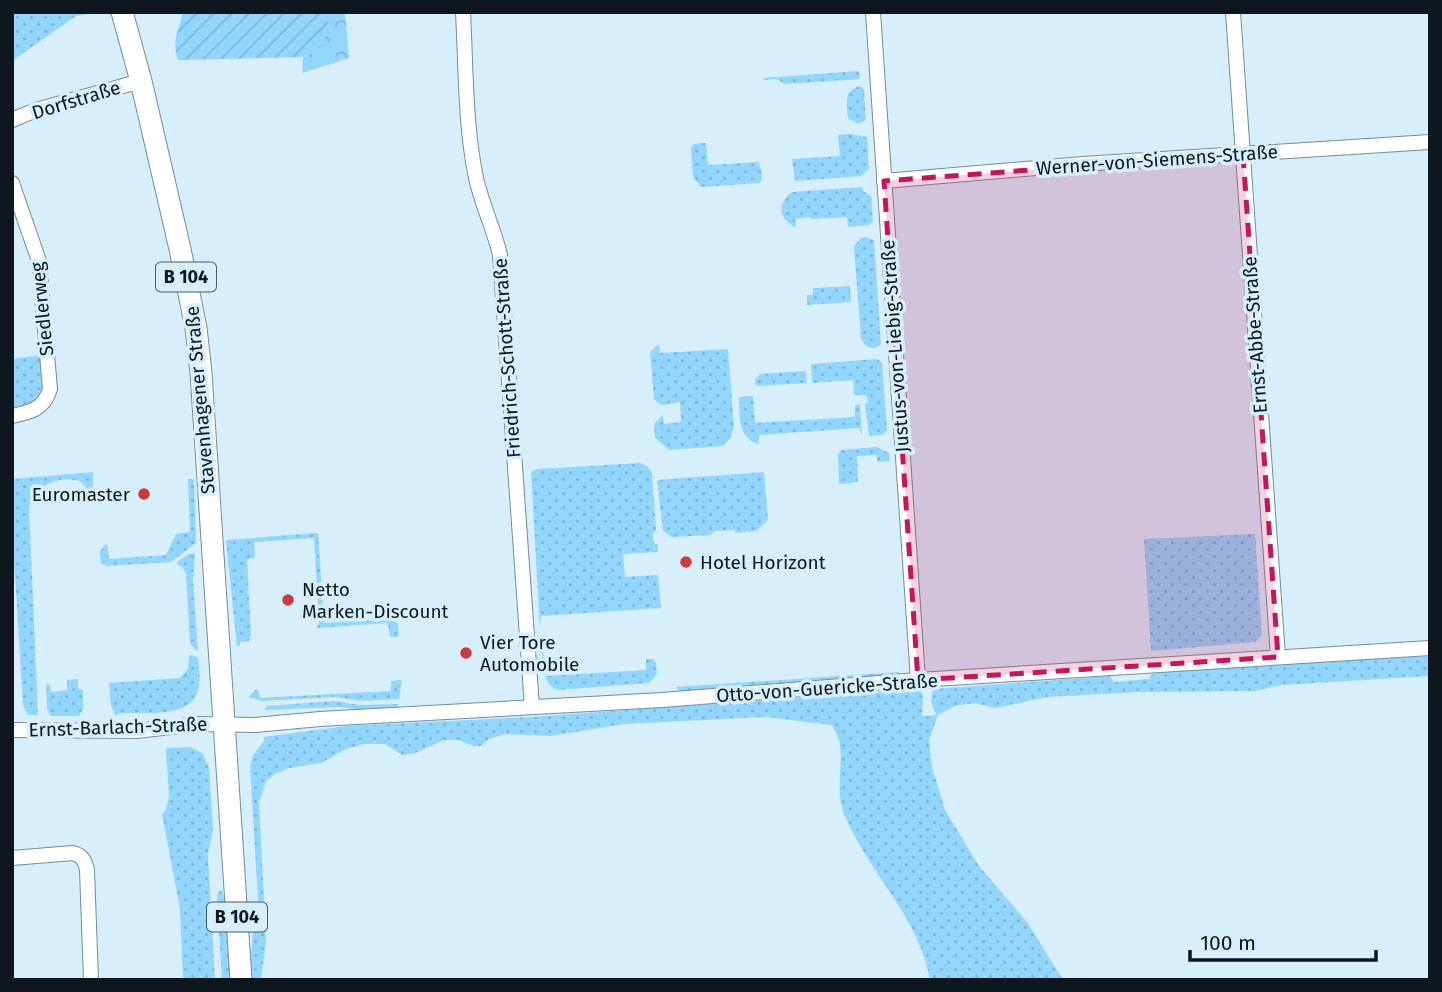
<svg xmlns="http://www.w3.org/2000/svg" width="1442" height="992" font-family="'Fira Sans',sans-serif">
<defs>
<pattern id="grass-dots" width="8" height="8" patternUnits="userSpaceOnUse" patternTransform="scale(1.75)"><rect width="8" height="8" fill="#93d6fd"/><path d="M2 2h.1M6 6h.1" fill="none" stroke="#7eb7d8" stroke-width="1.8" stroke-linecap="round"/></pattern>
<pattern id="forest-crowns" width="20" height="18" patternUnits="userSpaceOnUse" patternTransform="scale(1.75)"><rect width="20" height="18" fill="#93d6fd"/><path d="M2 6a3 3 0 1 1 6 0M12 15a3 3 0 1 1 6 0" fill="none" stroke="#7eb7d8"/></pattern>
<pattern id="garden-furrows" width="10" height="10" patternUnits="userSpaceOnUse" patternTransform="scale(1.75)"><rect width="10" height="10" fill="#93d6fd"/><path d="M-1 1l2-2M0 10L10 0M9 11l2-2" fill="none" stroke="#7eb7d8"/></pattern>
</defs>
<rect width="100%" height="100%" fill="#d7eefb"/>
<!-- grass -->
<g fill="url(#grass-dots)">
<polygon points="12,12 101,12 76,16 12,61"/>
<polygon points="859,71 860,79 784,84 778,79 764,80 764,78"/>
<path d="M 861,86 L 864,89 L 866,120 L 858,124 L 848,118 C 847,104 843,89 861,86 Z"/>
<polygon points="850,134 867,137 869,169 861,176 795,181 792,159 840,156 838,135"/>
<path d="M 706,143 L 708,165 L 759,162 C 760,170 765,175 760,183 L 701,187 L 693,177 L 691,148 L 694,144 Z"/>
<path d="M 862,187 L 863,191 L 871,196 L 873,221 L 869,225 L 848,227 L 847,217 L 811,219 L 810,217 L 795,219 L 796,228 C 779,219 776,204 792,192 Z"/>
<polygon points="865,237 874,240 881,344 875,348 867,347 861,339 854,246 861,238"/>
<polygon points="850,286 851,302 807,305 807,295 813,295 813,288"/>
<polygon points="659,344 660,353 728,349 734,427 730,439 722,446 669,450 655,438 654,424 663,415 662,408 664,424 681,422 680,402 661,405 654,399 650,352"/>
<polygon points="42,355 45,391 34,405 12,407 12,359"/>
<polygon points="876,359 882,362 887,431 882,435 869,436 865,404 868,402 867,397 863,395 854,395 853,380 812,383 811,364"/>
<polygon points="806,371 807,383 756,386 755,380 760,374"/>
<path d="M 753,396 L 755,423 L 855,417 L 855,405 L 860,404 L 862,436 L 859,428 L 759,435 L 759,444 C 737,438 740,416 739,397 Z"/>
<polygon points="877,447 889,453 890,461 877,462 877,455 857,456 858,482 839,484 838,454 841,450"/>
<polygon points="640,463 648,467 652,473 656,530 653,534 654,544 658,544 658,552 623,554 625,577 658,575 661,608 541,616 540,628 531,472 537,469"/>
<path d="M 93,472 L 93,495 L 80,481 C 58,475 38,484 29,507 L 38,715 L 28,715 L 23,705 L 12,526 L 12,479 Z"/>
<polygon points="764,472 768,520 756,531 735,533 735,530 714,531 711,535 672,537 663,531 657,480"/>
<polygon points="188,479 194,479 196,543 171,562 107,566 101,563 100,551 105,545 107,544 109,559 166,555 176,534 190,532"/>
<polygon points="318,533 324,623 393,619 398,624 399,637 390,637 388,623 317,628 319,623 314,538 254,542 255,558 247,559 251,636 249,641 240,642 240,645 237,647 226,540"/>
<polygon points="1255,534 1262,635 1255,642 1151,651 1144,539"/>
<polygon points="195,553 193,580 198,652 190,644 186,574 183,568 176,563 188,554"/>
<path d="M 542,640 L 545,676 L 646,670 L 646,659 L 653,659 L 656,663 L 657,674 L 649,683 L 557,690 C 539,681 543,658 542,640 Z"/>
<path d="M 189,655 L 198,657 C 199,668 201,680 198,691 C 190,719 143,712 121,713 L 116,716 L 111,706 L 109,683 L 180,678 L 188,669 Z"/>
<path d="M 1430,655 L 1430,676 L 1282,685 L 1254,691 L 1139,692 L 1047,697 L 996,708 L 974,703 L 955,706 L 938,715 L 929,740 L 932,767 L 945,810 L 979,866 L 1027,922 L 1063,980 L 930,980 C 919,917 868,872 844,814 C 835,791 843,768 840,745 C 839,738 835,731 832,725 L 766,717 L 624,724 L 551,736 L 505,734 L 489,739 L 481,746 L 473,746 L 459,740 L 444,740 L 413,754 L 402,755 L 385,744 L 364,744 L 346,749 L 321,763 L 289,768 L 275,774 L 266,781 L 259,802 L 266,940 L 261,980 L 249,980 L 254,918 L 259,917 L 250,767 L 253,755 L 264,741 L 264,737 L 346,726 L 530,717 L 921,689 L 923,698 L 922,716 L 937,715 L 931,703 L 933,689 L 1110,676 L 1114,682 L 1149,679 L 1153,673 Z"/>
<polygon points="899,672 900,674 679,692 676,687"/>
<polygon points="78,679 78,688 83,690 83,709 79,716 51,716 47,709 46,684 50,685 51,692 67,690 67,680"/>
<polygon points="402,680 399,699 362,701 334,697 262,701 249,697 256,689 259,692 260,698 391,691 391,681"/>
<polygon points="333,701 360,705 399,704 394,709 363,710 339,707 264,710 267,706"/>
<polygon points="191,747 202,753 209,767 213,830 208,855 215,980 183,980 180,909 162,814 166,810 169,796 166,748"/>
<polygon points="219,891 222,891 230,920 233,980 222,980 217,895"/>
</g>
<!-- forest -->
<polygon fill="url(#forest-crowns)" points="331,12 345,12 349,58 302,73 303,57 321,47"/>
<!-- garden -->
<path fill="url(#garden-furrows)" d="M 183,12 L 331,12 L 321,47 L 303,57 L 178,60 C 171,41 179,30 183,12 Z"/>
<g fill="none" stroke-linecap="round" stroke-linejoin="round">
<defs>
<g id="minor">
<path d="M 463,12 C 466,67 465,125 476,178 C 482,205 494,229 500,255 L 532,707"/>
<polyline points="873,12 918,680"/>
<polyline points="1233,12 1278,657"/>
<polyline points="12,120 36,110 141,81"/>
<polyline points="884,181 1083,164 1430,142"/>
<path d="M 12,183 L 39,261 L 50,389 C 44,409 31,412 12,416"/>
<polyline points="12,730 136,731 199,724 255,725 320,719 662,700 918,680 1430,648"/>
<path d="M 12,858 L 73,853 C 83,856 85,861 87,870 L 91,980"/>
</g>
<polyline id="primary" points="122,12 141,81 180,249 196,328 201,373 241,980"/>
</defs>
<!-- minor casing -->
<use href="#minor" stroke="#728c9c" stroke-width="16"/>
<!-- primary casing -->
<use href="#primary" stroke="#728c9c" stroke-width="23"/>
<!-- minor -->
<use href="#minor" stroke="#fff" stroke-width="14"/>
<!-- primary -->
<use href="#primary" stroke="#fff" stroke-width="21"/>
</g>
<!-- marked area -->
<path fill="#c2185b" fill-opacity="0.2" stroke="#c2185b" stroke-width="5" stroke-dasharray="14 9" stroke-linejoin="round" d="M 1243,154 L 1278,657 L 918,680 L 884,181 Z"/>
<!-- markers -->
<g fill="#ca3b3c" stroke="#d7eefb" stroke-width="2.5">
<circle cx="144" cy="494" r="7"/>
<circle cx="686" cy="562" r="7"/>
<circle cx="288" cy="600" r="7"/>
<circle cx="466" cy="653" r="7"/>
</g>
<g text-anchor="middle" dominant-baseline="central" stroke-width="7" stroke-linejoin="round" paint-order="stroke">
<!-- shield labels -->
<g fill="#d7eefb" stroke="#4a5860" stroke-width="2">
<rect x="156" y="262.5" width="60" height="29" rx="5"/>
<rect x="207" y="902.5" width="60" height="29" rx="5"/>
</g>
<g font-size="18" font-weight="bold" fill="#0d171d">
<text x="186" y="277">B 104</text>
<text x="237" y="917">B 104</text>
</g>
<!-- street labels -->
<g font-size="19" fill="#0d171d" stroke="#d7eefb">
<text transform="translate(76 100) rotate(-17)">Dorfstraße</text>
<text transform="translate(1157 160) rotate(-4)">Werner-von-Siemens-Straße</text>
<text transform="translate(42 309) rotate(-96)">Siedlerweg</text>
<text transform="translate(1255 335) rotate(-94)">Ernst-Abbe-Straße</text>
<text transform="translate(895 346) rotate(-94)">Justus-von-Liebig-Straße</text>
<text transform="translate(507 358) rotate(-94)">Friedrich-Schott-Straße</text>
<text transform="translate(200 400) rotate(-95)">Stavenhagener Straße</text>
<text transform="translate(827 688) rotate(-4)">Otto-von-Guericke-Straße</text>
<text transform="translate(118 727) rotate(-2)">Ernst-Barlach-Straße</text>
</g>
<!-- poi labels -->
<g font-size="19" fill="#0d171d" stroke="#d7eefb" text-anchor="start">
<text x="130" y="494" text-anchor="end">Euromaster</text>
<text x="700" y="562">Hotel Horizont</text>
<text x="302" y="589">Netto<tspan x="302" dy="22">Marken-Discount</tspan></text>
<text x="480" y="642">Vier Tore<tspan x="480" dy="22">Automobile</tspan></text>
</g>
</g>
<!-- border -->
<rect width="1442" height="992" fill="none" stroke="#0d171d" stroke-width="28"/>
<!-- scale -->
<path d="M1190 950v10h186v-10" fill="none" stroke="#0d171d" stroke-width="3.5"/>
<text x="1200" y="950" font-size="21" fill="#0d171d" stroke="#d7eefb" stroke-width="5" paint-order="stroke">100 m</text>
</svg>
